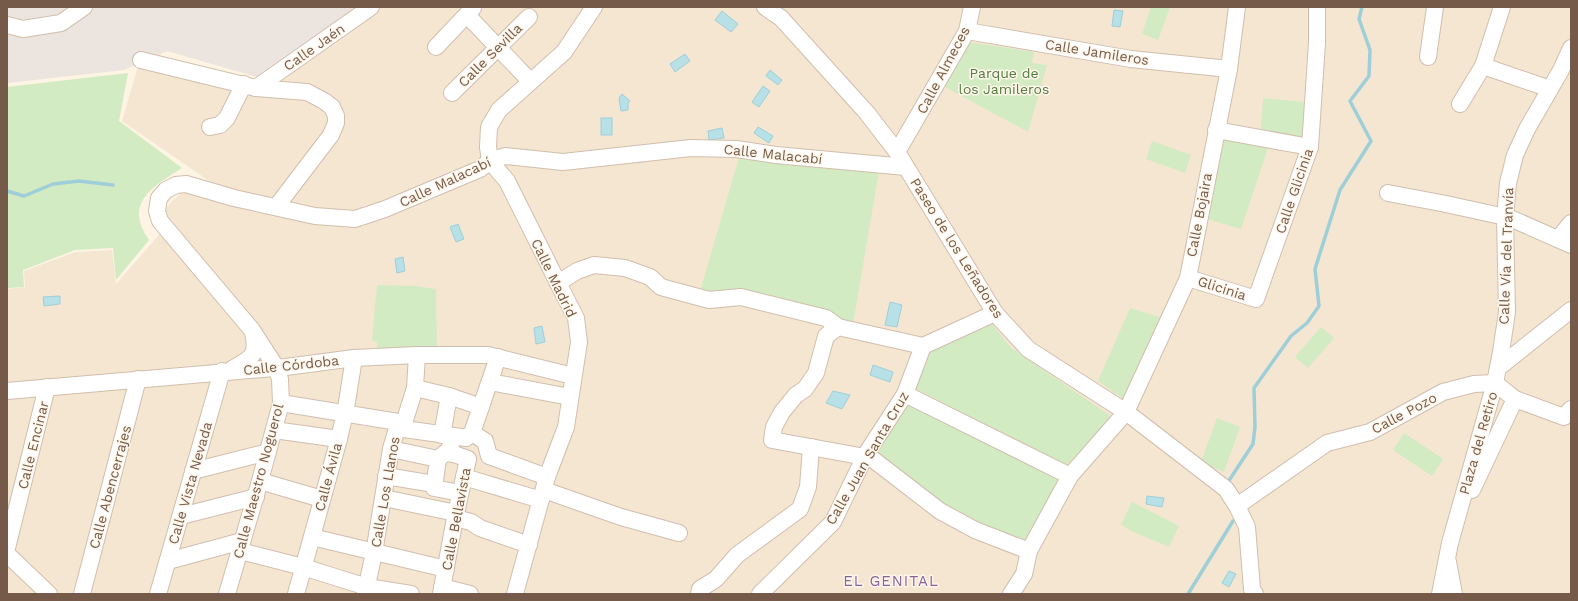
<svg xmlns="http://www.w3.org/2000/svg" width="1578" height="601" font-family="'Work Sans',sans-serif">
<rect width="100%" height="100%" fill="#fdf4e4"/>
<!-- residential -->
<polygon fill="#f5e6d2" points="378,7 1571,7 1571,594 7,594 7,289 25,287 24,271 75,252 112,250 116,284 158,236 164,227 166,209 171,202 180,194 212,183 122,121 138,66 270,83"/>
<!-- industrial -->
<polygon fill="#ece5df" points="7,7 364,7 260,78 167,51 124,70 7,83"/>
<!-- green -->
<g fill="#d2ebc2">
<polygon points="1151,7 1170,7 1158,40 1142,34"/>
<polygon points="968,42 1034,52 1032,63 1047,65 1028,132 943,86"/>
<path d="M 128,73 L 119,121 L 182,168 C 153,186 123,203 149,240 L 116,280 L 113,248 L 75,250 L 23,270 L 24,287 L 7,288 L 7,87 Z"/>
<polygon points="1263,98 1305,102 1305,142 1261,130"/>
<polygon points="1221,137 1269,145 1241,229 1204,218"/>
<polygon points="1152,141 1191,155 1185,173 1146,159"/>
<polygon points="740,154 879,171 853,324 829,314 699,295"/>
<polygon points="377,285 414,286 436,289 437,346 377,348 377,342 372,340"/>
<polygon points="1130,308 1166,319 1128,402 1098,381"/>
<polygon points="992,324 1010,347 1109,415 1109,421 1067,465 914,388 929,350 952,337"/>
<polygon points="1321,327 1334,338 1308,368 1295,357"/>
<polygon points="910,403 1061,477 1027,543 968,521 938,505 875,455"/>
<polygon points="1217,418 1240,427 1224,472 1201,462"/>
<polygon points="1404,433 1443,459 1432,476 1393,450"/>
<polygon points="1132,502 1179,526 1169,547 1131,531 1121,524"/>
</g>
<!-- water -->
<g fill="#b8e0e7" stroke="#9ecfd9">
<polygon points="1114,10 1123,11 1120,27 1112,26"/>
<polygon points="722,11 738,24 731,32 715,20"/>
<polygon points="685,54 690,61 675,72 670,64"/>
<polygon points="770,70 782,80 778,85 766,76"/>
<polygon points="763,86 770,91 759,107 752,102"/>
<polygon points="622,94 630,101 628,103 628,110 621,111 619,98"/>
<rect x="601" y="118" width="11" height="17"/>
<polygon points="758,127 773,136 769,143 754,133"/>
<polygon points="722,128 724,138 709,140 708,131"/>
<polygon points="458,224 464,239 456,242 450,227"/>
<polygon points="403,257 405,271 397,273 395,259"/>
<polygon points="60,296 60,304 44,306 43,297"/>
<polygon points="890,302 902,305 897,327 885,325"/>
<polygon points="542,326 545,342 536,344 534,328"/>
<polygon points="873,365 893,372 890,382 870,375"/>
<polygon points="833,391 850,395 842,409 826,403"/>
<polygon points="1147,496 1164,498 1162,507 1146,504"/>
<polygon points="1229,571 1236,574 1229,587 1222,583"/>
</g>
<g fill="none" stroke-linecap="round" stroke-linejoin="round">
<!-- stream -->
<g stroke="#9ecfd9" stroke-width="3.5">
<polyline points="7,191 24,196 53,184 79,181 113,185"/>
<polyline points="1226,485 1253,444 1255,427 1254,388 1291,336 1307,323 1319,306 1315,269 1340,190 1371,141 1350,101 1369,76 1370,50 1359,19 1362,7"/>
<polyline points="1188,594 1233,521"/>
</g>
<defs>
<g id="minor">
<polyline points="765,7 781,18 867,113 897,152 995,313 1028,349 1126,412 1226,489 1237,506 1247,527 1252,589 1255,594"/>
<polyline points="467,15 530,81"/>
<polyline points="7,25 23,29 61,23 84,7"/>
<polyline points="967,31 1131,59 1229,69"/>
<polyline points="436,47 473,8"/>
<polyline points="1428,57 1435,7"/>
<polyline points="141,60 256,88 307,92 324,101 332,107 336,116 336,123 331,135 276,207"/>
<polyline points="1483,66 1550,89"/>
<polyline points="256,88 371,7"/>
<polyline points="452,93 529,17"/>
<polyline points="1460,104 1483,66 1502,7"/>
<polyline points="210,127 220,125 227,118 244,84"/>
<polyline points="1216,130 1310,147"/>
<polyline points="897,152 967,31 972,7"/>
<polyline points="1388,193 1446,204 1510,218 1571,245"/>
<polyline points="1558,239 1571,223"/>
<polyline points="1188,278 1256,299 1310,147 1317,43 1317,7"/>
<polyline points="558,283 577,271 594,265 625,268 650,277 661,287 709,300 741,297 826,318 838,327"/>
<polyline points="1498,368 1571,310"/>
<path d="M 232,369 C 252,358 258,356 253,332"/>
<polyline points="490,382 570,397"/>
<polyline points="1495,383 1515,399 1564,417 1571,409"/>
<polyline points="415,388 449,396 481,407"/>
<polyline points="7,391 286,367 354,358 417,355 488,355 573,376"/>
<polyline points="905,394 1070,476"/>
<polyline points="281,403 404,423"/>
<polyline points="397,428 454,436"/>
<polyline points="274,430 339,439"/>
<polyline points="472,433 485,441 489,456 547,477"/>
<polyline points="442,435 449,396"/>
<polyline points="391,449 438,459 445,453 454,454"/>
<polyline points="866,454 940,511 975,530 1029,551"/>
<polyline points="865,457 772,440 774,427 782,412 796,395 805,389 816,373 826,336 838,327 923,346 995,313"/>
<polyline points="438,459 434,488 460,493"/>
<polyline points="193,471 268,452"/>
<polyline points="386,476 434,484"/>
<polyline points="464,477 541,500"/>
<polyline points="260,481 322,499"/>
<polyline points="544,490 621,517 679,533"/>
<polyline points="1472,490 1515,399"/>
<polyline points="384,498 456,513"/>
<polyline points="1237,506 1327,443 1370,432 1443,392 1474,384 1495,383"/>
<polyline points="181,516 256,497"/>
<polyline points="455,518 471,522 480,528 529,545"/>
<polyline points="312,537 446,569"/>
<polyline points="7,548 47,387"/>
<polyline points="240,551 303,567 367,587 411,594"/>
<polyline points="7,554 49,594"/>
<polyline points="168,561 242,541"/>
<polyline points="1448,562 1454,594"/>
<polyline points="442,587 470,594"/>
<polyline points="82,594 138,379"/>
<polyline points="158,594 222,371"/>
<polyline points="227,594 260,481 281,403 280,379 276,367 252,330 160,221 157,211 159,198 166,190 176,185 186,184 234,198 315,216 355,219 385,209 480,169 490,161 505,156 563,162 691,148 736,149 776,155 906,167"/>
<polyline points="296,594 339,439 346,408 354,358"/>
<polyline points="365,594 374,553 391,449 397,428 404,423 415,388 417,355"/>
<polyline points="441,594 455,518 468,459 454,454 449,449 454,436 466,438 472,433 498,357"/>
<polyline points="515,594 547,477 566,427 579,342 576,318 558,283 507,181 490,161 488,147 489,127 499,110 564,52 594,7"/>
<polyline points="699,594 700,589 716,579 737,555 800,509 808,487 811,447"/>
<polyline points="760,594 833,522 866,454 905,394 923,346"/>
<polyline points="1011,594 1024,574 1029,551 1070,476 1126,412 1188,278 1229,69 1237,7"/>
<polyline points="1440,594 1450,543 1495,383 1501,352 1507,312 1505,218 1508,183 1515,155 1527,129 1561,70 1571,48"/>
</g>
</defs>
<!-- minor casing -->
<use href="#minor" stroke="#d1bead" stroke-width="18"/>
<!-- minor -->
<use href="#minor" stroke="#fff" stroke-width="16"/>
</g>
<g text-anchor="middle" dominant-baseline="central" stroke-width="3" stroke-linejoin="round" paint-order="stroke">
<!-- street labels -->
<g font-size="14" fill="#765a49" stroke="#fff7eb">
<text transform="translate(314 47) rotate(-35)">Calle Jaén</text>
<text transform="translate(1097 52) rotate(9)">Calle Jamileros</text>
<text transform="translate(490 55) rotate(-45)">Calle Sevilla</text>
<text transform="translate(943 70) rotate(-62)">Calle Almeces</text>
<text transform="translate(773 154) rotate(6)">Calle Malacabí</text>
<text transform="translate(445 182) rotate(-25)">Calle Malacabí</text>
<text transform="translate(1294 191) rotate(-71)">Calle Glicinia</text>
<text transform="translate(1199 215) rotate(-79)">Calle Bojaira</text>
<text transform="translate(957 248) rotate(58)">Paseo de los Leñadores</text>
<text transform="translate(1506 256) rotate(-88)">Calle Vía del Tranvía</text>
<text transform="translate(554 278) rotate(64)">Calle Madrid</text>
<text transform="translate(1222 288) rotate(18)">Glicinia</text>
<text transform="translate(291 365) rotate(-6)">Calle Córdoba</text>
<text transform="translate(1404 413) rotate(-28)">Calle Pozo</text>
<text transform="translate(1478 443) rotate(-74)">Plaza del Retiro</text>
<text transform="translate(33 445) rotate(-76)">Calle Encinar</text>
<text transform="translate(867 458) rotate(-60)">Calle Juan Santa Cruz</text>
<text transform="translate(328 477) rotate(-75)">Calle Ávila</text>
<text transform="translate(258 481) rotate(-75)">Calle Maestro Noguerol</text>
<text transform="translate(190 483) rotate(-74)">Calle Vista Nevada</text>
<text transform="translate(110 487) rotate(-75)">Calle Abencerrajes</text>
<text transform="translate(385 492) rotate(-80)">Calle Los Llanos</text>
<text transform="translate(456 519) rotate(-79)">Calle Bellavista</text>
</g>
<!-- park labels -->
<g font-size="14" fill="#527d41" stroke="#fff7eb">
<text x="1004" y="73">Parque de<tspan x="1004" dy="16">los Jamileros</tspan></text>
</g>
<!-- neighbourhood labels -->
<g font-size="15" letter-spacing="1" fill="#89649a" stroke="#fff7eb">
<text x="891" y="581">EL GENITAL</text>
</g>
</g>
<!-- border -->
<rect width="1578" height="601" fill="none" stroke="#765a49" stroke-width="16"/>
</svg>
